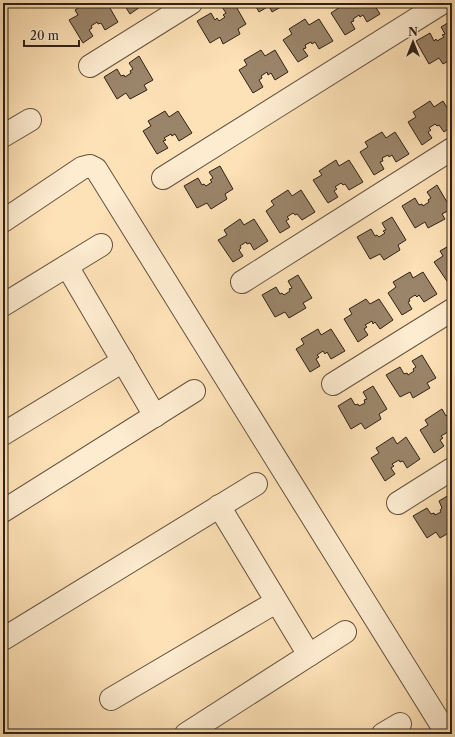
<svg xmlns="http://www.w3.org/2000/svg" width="455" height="737" font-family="'Libre Caslon Text',serif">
<rect width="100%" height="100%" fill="#fee2b7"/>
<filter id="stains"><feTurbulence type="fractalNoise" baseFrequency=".005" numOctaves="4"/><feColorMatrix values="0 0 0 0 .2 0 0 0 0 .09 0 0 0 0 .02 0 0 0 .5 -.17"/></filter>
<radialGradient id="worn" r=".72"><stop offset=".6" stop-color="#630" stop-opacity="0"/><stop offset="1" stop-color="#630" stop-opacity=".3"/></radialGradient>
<!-- building -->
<g fill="#9b856a" stroke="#302117">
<polygon points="85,3 93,3 95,6 99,3 107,3 118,22 105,30 101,23 98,24 97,22 91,26 92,28 89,30 93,36 83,43 69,20 78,15 75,10"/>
<polygon points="123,3 137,3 140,7 130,14"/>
<polygon points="229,3 234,3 246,24 238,29 240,34 223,44 220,37 210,43 197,21 211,13 215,20 217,18 219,21 225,17 223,15 226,13 222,7"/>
<polygon points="254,3 288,3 272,12 269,6 259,12"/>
<polygon points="337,3 373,3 380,14 367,22 363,15 360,17 359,15 353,19 354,21 351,22 355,29 345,35 331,13 340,7"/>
<polygon points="305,19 309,25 319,19 333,41 319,49 315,42 312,44 311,42 305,45 306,48 303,49 308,56 298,62 283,40 292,34 289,29"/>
<polygon points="451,21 452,59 443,64 439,58 429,64 416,41 430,33 434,41 436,39 437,41 444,37 442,35 445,34 441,27"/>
<polygon points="261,50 265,56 275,50 288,72 275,80 271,73 268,75 267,72 261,76 262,78 259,80 263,87 253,93 239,70 247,65 244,60"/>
<polygon points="139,56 153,80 144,85 147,90 130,99 126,93 117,99 104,77 117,69 121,76 124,75 125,77 131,73 130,71 133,69 129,63"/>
<polygon points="430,101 434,107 443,101 452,116 452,126 444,132 439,125 437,126 435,124 429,128 431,130 428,132 432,138 422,145 408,122 416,117 413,112"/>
<polygon points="165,111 169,117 178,111 192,133 179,141 175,134 172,136 171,134 164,138 166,140 163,141 168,148 157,154 143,131 151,126 148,121"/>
<polygon points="382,132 386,138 395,132 409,154 396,162 392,155 389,157 388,155 382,158 383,161 380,162 384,169 374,175 360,152 368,147 365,142"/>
<polygon points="336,160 339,166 349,160 363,182 349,190 345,184 343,185 341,183 335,187 337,189 334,191 338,197 328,203 313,180 322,175 319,171"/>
<polygon points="220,166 233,189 225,194 227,199 211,209 207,203 197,208 184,186 198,178 202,185 204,184 206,186 212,182 210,180 213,178 209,172"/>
<polygon points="437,185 451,209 442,214 445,219 428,228 425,222 415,228 402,206 415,198 419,205 422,204 423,206 429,202 428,200 431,198 427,192"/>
<polygon points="288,190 292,196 301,190 315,212 302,220 297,214 295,215 293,213 287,217 289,219 286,221 290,227 280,233 266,211 274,205 271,201"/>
<polygon points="392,217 406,240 398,245 400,250 384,260 380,254 370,259 357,237 371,229 375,236 377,235 379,237 385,233 383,231 386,230 382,223"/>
<polygon points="240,219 244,225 254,219 268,241 254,250 250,243 247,244 246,242 240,246 241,248 239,250 243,256 233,262 218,240 227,235 224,230"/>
<polygon points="452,244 452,282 449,284 434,262 443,256 440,251"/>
<polygon points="410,272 413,278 423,272 437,294 424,302 419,295 417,297 415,295 409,299 410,301 408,302 412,309 402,315 388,293 396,287 393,282"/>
<polygon points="298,275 312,298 303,303 306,308 289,318 285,312 275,317 262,295 276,287 280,294 282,293 284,295 290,291 289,289 292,288 288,281"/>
<polygon points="366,299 370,304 379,299 393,320 380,329 375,322 373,324 372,321 365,325 367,327 364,329 368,335 358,342 344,319 352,314 349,309"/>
<polygon points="318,329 321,335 331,329 345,351 331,359 327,352 325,354 323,351 317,355 319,357 316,359 320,366 310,372 296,349 304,344 301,339"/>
<polygon points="422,355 436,378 427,383 430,388 413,398 410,392 400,397 386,375 400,367 404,374 407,373 408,375 414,371 413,369 416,367 412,361"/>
<polygon points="373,386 387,409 379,414 381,419 365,429 361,423 351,429 338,406 351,398 355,405 358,404 359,406 365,403 364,400 367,399 363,392"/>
<polygon points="442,409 446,416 452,412 452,434 451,433 449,435 448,432 441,436 443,438 440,440 444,446 434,453 420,430 428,425 425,420"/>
<polygon points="393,437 397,444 406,437 420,459 407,468 403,461 400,462 399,460 392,464 394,466 391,468 395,474 385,481 371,458 379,453 376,448"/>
<polygon points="449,495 452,501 452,531 440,538 436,532 427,538 413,516 427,508 431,514 434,513 435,515 441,512 440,510 442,508 439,501"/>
</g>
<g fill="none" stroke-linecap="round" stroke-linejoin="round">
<defs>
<g id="minor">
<polyline points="90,66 191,3"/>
<polyline points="3,136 30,120"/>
<polyline points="163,178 442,3"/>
<polyline points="3,221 82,168 90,166 96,169 447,734"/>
<polyline points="67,266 155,416"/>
<polyline points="242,282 452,149"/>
<polyline points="3,305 101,245"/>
<polyline points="333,384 452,310"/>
<polyline points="3,434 123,361"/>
<polyline points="398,503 452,469"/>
<polyline points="219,506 309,655"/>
<polyline points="3,511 194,391"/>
<polyline points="3,639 256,484"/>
<polyline points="111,699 276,602"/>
<polyline points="186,734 345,632"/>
<polyline points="383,734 400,724"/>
</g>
</defs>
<!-- minor casing -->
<use href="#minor" stroke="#64513f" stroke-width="24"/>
<!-- minor -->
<use href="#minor" stroke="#feecd0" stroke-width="22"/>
</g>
<!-- margin -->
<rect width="455" height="737" fill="none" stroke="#fee2b7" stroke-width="16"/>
<rect x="4" y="4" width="447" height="729" fill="none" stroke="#302117" stroke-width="2"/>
<rect x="8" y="8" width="439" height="721" fill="none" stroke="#302117"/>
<!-- north arrow -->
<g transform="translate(413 42)" stroke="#feecd0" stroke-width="3" paint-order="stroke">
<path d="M0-3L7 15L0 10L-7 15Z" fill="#302117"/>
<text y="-6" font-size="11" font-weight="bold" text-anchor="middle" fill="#302117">N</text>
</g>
<!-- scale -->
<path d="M24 40v6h55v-6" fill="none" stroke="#302117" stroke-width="2"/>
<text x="30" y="40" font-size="12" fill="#302117" stroke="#feecd0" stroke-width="3" paint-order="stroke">20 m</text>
<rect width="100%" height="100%" filter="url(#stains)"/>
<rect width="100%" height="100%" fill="url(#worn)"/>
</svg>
